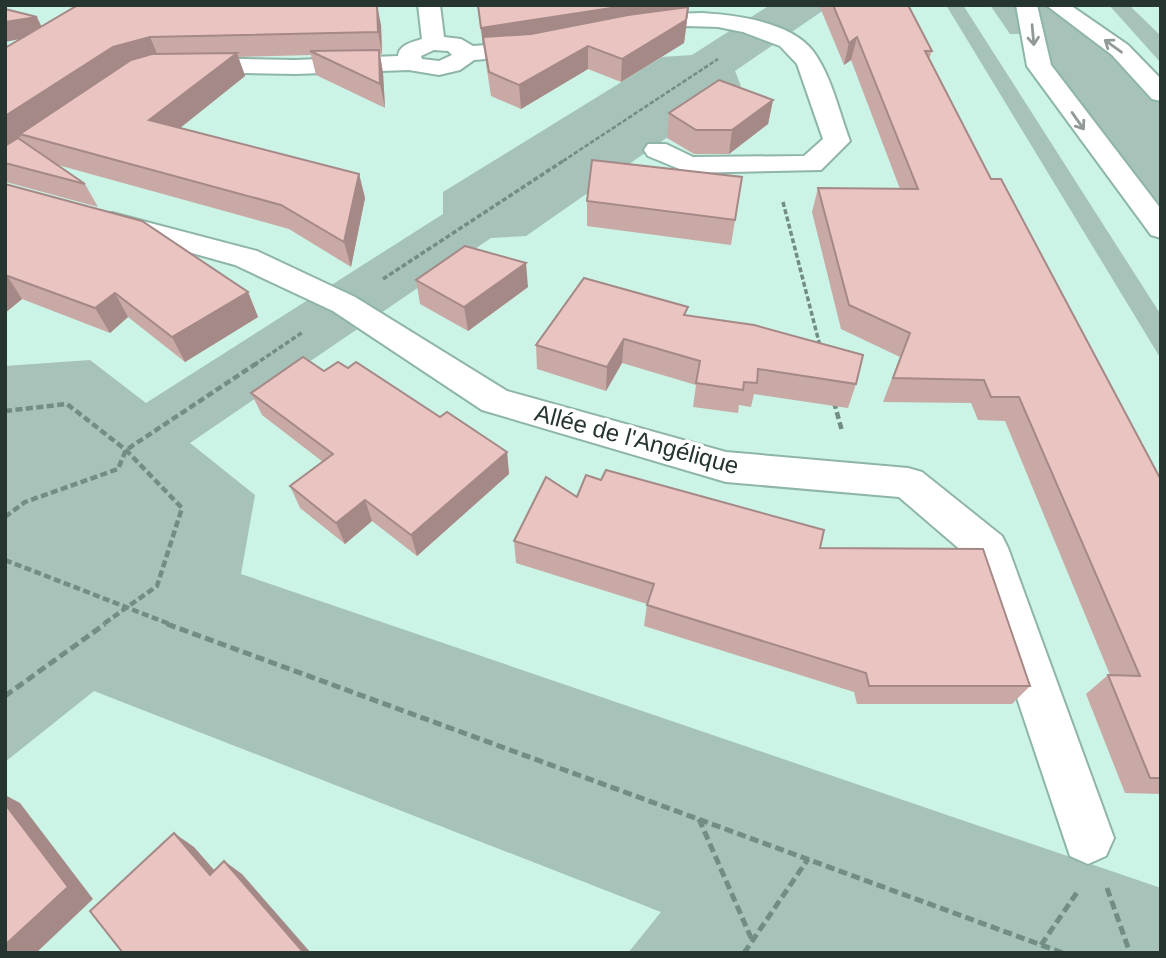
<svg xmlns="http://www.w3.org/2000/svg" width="1166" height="958" font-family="Helvetica,sans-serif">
<rect width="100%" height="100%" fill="#cbf3e6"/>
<!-- green -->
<g fill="#a7c2b9">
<polygon points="770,5 831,5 735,71 741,86 526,236 491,238 190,443 255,495 241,574 1161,888 1161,953 628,953 661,912 94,691 5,762 5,366 90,360 146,403 443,214 443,192 662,57 692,55"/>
<polygon points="946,5 963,5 1161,315 1161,359"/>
<polygon points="990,5 1015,5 1022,34 1010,34"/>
<polygon points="1036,5 1048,5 1116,55 1161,102 1161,205 1112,150 1047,60 1042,18"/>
<polygon points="1109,5 1129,5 1161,36 1161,63"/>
</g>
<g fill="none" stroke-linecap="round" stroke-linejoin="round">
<defs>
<g id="minor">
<path d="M 418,5 L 440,5 L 444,37 L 461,39 L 473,46 L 536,41 L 547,48 L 536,55 L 474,60 L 460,70 L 439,75 L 409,70 L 295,74 L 190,72 L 182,70 L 178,65 L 182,60 L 190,58 L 295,60 L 398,56 C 399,45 412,42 422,39 ZM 434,50 L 448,51 L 452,55 L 439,61 L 422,59 L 421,56 Z"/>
<path d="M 702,13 C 736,15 791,22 813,51 C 832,77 839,112 850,141 L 821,170 L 689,173 L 648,156 L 644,150 L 648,144 L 666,144 L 693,157 L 804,156 L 823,139 L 797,64 L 780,46 L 743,32 L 718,27 L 687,26 L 636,34 L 625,27 L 628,22 L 671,14 Z"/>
<polygon points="112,213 257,251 355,297 507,391 726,452 908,468 922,472 1002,536 1008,548 1114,838 1106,856 1088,864 1070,856 970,558 899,497 726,482 482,410 333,311 235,265 102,228 97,222 102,216"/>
</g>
<g id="major">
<polygon points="1016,5 1037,5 1051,65 1161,209 1161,238 1151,235 1027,66"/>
<polygon points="1046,5 1070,5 1128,45 1161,79 1161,101 1152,99 1112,55"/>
</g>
</defs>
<!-- minor casing -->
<use href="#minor" stroke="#8fb5a8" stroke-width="4"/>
<!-- major casing -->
<use href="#major" stroke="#8fb5a8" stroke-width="4"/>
<!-- path-far3 -->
<polyline stroke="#728d84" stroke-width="2.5" stroke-dasharray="4.5 2" stroke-linecap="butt" points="563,161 718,59"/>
<!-- path-far2 -->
<g stroke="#728d84" stroke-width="3.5" stroke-dasharray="5 2.5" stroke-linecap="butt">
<polyline points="783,202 820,346"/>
<polyline points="383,279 566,159"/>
<polyline points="254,365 303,332"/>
</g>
<!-- path-far1 -->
<g stroke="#728d84" stroke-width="4.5" stroke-dasharray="7 3.5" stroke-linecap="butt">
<polyline points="834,402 842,431"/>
<polyline points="5,411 67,404 126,450 182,508 157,586 102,625"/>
<polyline points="5,517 25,502 118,469 126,450 257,363"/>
<polyline points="5,560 172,625"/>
</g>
<!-- path -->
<g stroke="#728d84" stroke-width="5" stroke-dasharray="9 4.5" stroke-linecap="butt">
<polyline points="167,624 1063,953"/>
<polyline points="5,696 105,624"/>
<polyline points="699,819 752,940"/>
<polyline points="1107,888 1130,953"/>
<polyline points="1041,945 1078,891"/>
<polyline points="744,953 808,859"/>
</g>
<!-- minor -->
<use href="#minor" fill="#fff" fill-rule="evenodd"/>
<!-- major -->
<use href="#major" fill="#fff" fill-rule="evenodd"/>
</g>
<!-- wall -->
<g fill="#c9a9a6">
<polygon points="78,5 352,5 381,25 382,54 380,54 383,73 385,108 316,75 311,55 238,57 245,76 180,128 359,174 365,198 351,267 289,229 58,165 85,184 98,207 6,182 5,183 5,48"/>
<polygon points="477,5 689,5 684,43 621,82 588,69 521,109 491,96"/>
<polygon points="819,5 908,5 932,51 929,59 991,179 1161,480 1161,794 1125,793 1086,694 1108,675 1110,675 1005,421 978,420 971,403 883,402 900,357 841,329 812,212 818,188 900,189 851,60 844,65"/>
<polygon points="773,100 768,124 729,154 694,154 667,138 669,113"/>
<polygon points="742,177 731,245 587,226 587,201"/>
<polygon points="5,184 248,292 258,317 185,362 128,317 110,333 22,299 5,313"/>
<polygon points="416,280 528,287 468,331 420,304"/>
<polygon points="687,316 856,384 848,408 754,394 751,407 739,405 738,413 693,407 696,385 622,363 606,391 537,369 536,345"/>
<polygon points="348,368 507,452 509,474 417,556 372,521 345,544 300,508 290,486 323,462 262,415 251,393 324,371"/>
<polygon points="577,497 820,548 1030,686 1012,704 857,704 854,692 644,626 647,604 516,563 514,541"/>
</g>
<!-- shaded-wall -->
<g fill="#a48987">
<polygon points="377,5 381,25 382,54 378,32"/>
<polygon points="631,5 689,5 684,43 621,82 622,59 686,20 483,45 481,28"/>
<polygon points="37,17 45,34 5,42 5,22"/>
<polygon points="150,37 159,58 20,134 21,136 5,147 5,116 113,47"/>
<polygon points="857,37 851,60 844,65 849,43"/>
<polygon points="588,46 588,69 521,109 519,85"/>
<polygon points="379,50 383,73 385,108 380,84"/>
<polygon points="237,53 245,76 160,144 149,120"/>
<polygon points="773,100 768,124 729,154 732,130"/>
<polygon points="359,174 365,198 351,267 344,242"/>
<polygon points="526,263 528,287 468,331 464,307"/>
<polygon points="6,274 22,299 5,313"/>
<polygon points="248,292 258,317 185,362 172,337"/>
<polygon points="115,293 128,317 110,333 95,308"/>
<polygon points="624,339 622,363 606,391 607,367"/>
<polygon points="507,452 509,474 417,556 411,535"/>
<polygon points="365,500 372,521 345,544 336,523"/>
<polygon points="5,795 20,803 93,899 36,953 5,953"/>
<polygon points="174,833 194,847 229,887 210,875"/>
<polygon points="224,861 242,874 311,953 304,953"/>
</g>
<!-- building -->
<g fill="#eac4c1" stroke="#a48987" stroke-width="2">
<polygon points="78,5 350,5 350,6 377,5 378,32 150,37 113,47 5,116 5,48"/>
<polygon points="478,5 631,5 481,28"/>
<polygon points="833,5 908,5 932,51 925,51 991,179 1001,179 1161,480 1161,778 1150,778 1108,675 1140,676 1019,397 991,397 984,380 893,378 910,333 849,305 818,188 918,189 857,37 849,43"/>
<polygon points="688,7 686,20 622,59 588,46 519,85 489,72 483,37 531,34 628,15"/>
<polygon points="5,9 37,17 5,22"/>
<polygon points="379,50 380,84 310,51"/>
<polygon points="237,53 149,120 359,174 344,242 281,205 20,134 131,60 152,54"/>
<polygon points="719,80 773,100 732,130 696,130 669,113"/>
<polygon points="18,138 85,184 5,163 5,146"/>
<polygon points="592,160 742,177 735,220 587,201"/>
<polygon points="5,184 142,221 248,292 172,337 115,293 95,308 5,275"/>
<polygon points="465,246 526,263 464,307 416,280"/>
<polygon points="584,278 688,307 684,315 754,325 863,355 856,384 758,369 757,383 744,382 743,390 696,383 700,361 624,339 607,367 536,345"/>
<polygon points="303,357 324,371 338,362 348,368 356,362 440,417 447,412 507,452 411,535 365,500 336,523 290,486 333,454 251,393"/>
<polygon points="606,470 824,530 820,548 983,549 1030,686 869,686 866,673 647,605 654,584 514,541 546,477 577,497 586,475 601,480"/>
<polygon points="5,804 68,887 5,945"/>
<polygon points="174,833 210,875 224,861 304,953 123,953 90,911"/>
</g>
<!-- one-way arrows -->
<defs><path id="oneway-shaft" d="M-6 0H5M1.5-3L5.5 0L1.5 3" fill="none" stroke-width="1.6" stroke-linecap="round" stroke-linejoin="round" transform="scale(1.75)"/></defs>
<g stroke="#929a98">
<use href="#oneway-shaft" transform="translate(1033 35) rotate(85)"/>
<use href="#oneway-shaft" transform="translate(1113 46) rotate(-144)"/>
<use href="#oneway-shaft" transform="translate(1078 121) rotate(55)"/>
</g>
<g text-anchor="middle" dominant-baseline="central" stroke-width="7" stroke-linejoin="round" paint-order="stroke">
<!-- street labels -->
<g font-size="24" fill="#263530" stroke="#fff">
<text transform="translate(637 439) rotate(15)">Allée de l'Angélique</text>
</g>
</g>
<!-- border -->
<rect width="1166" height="958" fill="none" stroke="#263530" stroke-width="14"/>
</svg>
